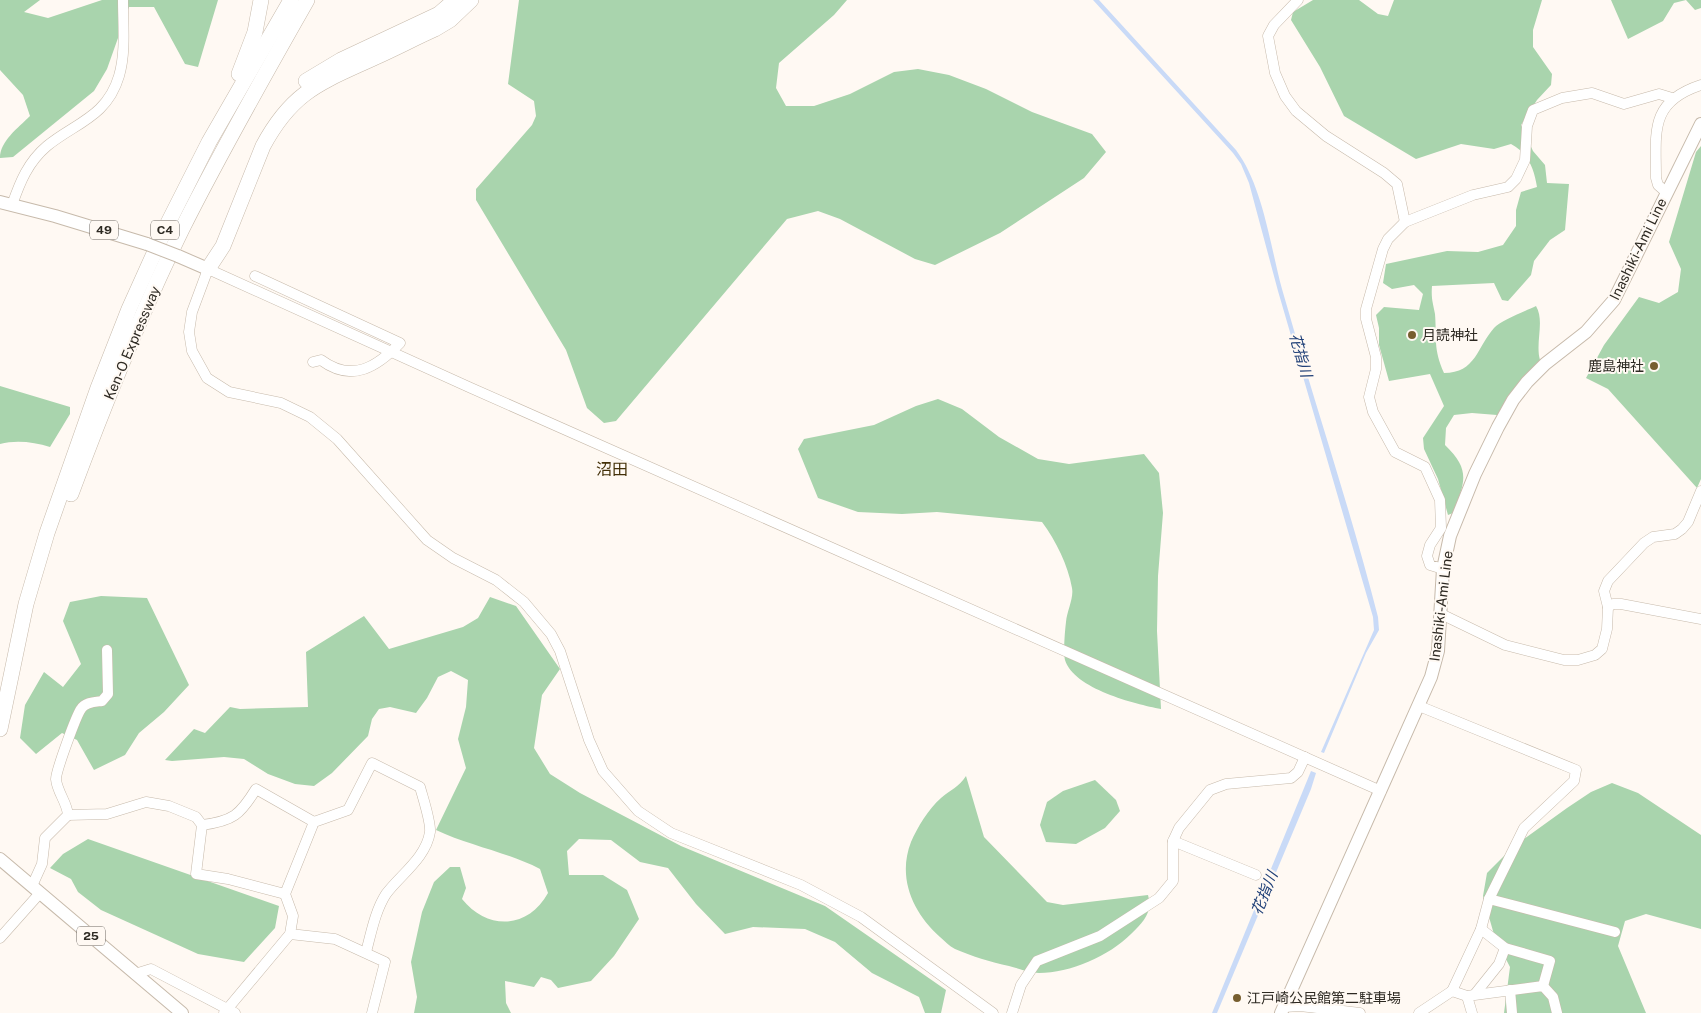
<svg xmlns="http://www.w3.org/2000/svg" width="1701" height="1013" font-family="'Public Sans','Noto Sans JP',sans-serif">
<rect width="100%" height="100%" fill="#fff9f3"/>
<!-- green -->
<g fill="#a9d4ad">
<path d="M 0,0 L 40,0 L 24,12 L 48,18 L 102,0 L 218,0 L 198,67 L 185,64 L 154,7 L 129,7 L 107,69 L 94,91 L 13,157 L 0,158 C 0,141 18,128 30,116 L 23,95 L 0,70 Z"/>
<polygon points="519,0 847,0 834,15 779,63 776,88 786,106 814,106 850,94 894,72 918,69 949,75 986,89 1032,112 1092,134 1106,152 1084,178 1000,233 935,265 915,259 840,219 818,211 787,219 616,421 604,423 587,408 566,350 476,200 476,189 532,125 536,116 534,101 508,84"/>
<path d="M 1313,0 L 1359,0 L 1378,14 L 1388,16 L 1394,0 L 1542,0 L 1533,30 L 1533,47 L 1552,74 L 1551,85 L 1537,100 L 1521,125 L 1533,151 L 1545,165 L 1547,183 L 1569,184 L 1565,230 L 1550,240 L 1534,261 L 1531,275 L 1508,301 L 1502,300 L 1494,283 L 1432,286 C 1431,299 1433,303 1435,314 C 1437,339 1433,348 1444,373 C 1476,373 1477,347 1494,328 C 1501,320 1526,311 1536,306 C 1545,321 1535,343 1540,360 L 1503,408 L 1497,415 L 1472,413 L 1454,415 L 1446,428 L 1445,445 C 1471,470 1465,482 1453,513 L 1448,515 L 1438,479 L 1424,449 L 1423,438 L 1444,406 L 1430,374 L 1389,381 L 1379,345 L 1379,328 L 1376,315 L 1384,307 L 1419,310 L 1423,294 L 1414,285 L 1392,289 L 1383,283 L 1386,264 L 1447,251 L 1478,252 L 1503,245 L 1516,226 L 1516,210 L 1521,192 L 1537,187 C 1534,168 1528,153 1511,144 L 1494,149 L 1461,144 L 1416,159 L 1344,116 L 1320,67 L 1291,20 L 1293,12 Z"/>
<polygon points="1611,0 1701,0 1701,8 1695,10 1686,0 1674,3 1663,21 1628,39"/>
<polygon points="1701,146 1701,479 1697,488 1608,389 1586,378 1604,345 1639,297 1659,303 1678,292 1681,269 1669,242 1696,152"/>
<path d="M 0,386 L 70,407 L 70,414 L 50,447 C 34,442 16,440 0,444 Z"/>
<path d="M 938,399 L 962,409 L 999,437 L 1038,459 L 1069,464 L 1144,454 L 1159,473 L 1163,513 L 1158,576 L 1157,631 L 1161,709 C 1135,704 1074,689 1065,660 C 1063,653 1065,630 1066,622 C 1067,611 1074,598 1072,588 C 1068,565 1056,541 1042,522 L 937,512 L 902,514 L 858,512 L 818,498 L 798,449 L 804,439 L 874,425 L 916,406 Z"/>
<polygon points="101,596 147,598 189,685 164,712 139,733 125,755 94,770 77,740 62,733 36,754 20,738 25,705 44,672 63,687 81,664 63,621 70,602"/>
<path d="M 490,597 L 516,606 L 560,669 L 542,695 L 534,748 L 550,774 L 580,793 L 681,846 L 825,906 L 946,990 L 941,1013 L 925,1013 L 919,997 L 872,973 L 835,942 L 805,929 L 753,927 L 725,934 L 696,904 L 668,868 L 640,862 L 611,840 L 579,839 L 567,851 L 569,875 L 603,875 L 627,890 L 639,919 L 614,956 L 591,981 L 558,988 L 551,980 L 541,977 L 534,987 L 505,981 L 506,1003 L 511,1013 L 414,1013 L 417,997 L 411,962 L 422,912 L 434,882 L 450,867 L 460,867 L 466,888 L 462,899 C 488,931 528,929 548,893 L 540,869 C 507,852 470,846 436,830 L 466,768 L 458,739 L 466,707 L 468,680 L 451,671 L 438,677 L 427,698 L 416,713 L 390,707 L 379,709 L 372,719 L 368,736 L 332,773 L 314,786 L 295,784 L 268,774 L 244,759 L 224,757 L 172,761 L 165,760 L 194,729 L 205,733 L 230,707 L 240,709 L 308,707 L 306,652 L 364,616 L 389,649 L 463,627 L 478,618 Z"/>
<path d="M 966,776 L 984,837 L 1047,902 L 1063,905 L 1148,895 C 1153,913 1143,922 1131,934 C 1109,956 1070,973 1039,973 C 1029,973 1018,968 1009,966 C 991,962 971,956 955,949 C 949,946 945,941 940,937 C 913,913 897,878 911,842 C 917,828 929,808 941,798 C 950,790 959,787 966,776 Z"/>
<polygon points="1095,780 1116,800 1120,811 1105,828 1076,844 1046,842 1040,825 1047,802 1063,791"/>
<polygon points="1612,783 1638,793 1701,835 1701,929 1646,914 1625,921 1618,946 1646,1013 1504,1013 1510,967 1495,938 1483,896 1487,873 1513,847 1567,808 1591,792"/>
<polygon points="88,839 279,906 275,928 244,962 198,954 101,910 78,892 71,879 50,868 63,854"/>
</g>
<!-- water -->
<g fill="#c9daf7">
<path d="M 1093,0 L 1099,0 L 1236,150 C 1263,186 1270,245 1282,289 C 1313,399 1350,507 1378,617 L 1379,630 L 1366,653 L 1324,753 L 1321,752 L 1374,630 L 1373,617 L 1278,291 L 1249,183 L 1241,164 L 1233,153 Z"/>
<polygon points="1311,771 1316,773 1311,789 1217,1013 1212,1013"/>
</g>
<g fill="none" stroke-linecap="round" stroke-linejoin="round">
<defs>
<g id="minor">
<polyline points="1298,0 1274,25 1268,36 1275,73 1285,96 1296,111 1326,136 1384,173 1397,184 1405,222"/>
<path d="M 1666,192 L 1658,185 L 1656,178 C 1656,132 1649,102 1701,85"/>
<path d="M 12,205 C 20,182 28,162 47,146 C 75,123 107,117 119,76 C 126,52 123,25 123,0"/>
<path d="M 255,276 L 400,343 C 377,367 352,383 321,360 L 313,362"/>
<polyline points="1443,569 1430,565 1427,556 1430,545 1441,528 1440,500 1425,467 1395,452 1373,412 1369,397 1376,369 1376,357 1366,319 1366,309 1383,249 1388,239 1405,222 1473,195 1508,187 1516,179 1525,160 1527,126 1533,110 1562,98 1592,93 1624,104 1659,94 1672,98"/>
<polyline points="1608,607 1613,604 1621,604 1701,619"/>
<polyline points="1441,614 1505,645 1564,660 1578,660 1595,655 1602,649 1607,629 1608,607 1604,591 1608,581 1644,543 1653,537 1675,534 1682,529 1688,522 1701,491"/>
<polyline points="1419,706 1576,770 1574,781 1524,828 1489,899 1481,929 1452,991"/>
<path d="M 68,815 L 107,814 L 146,802 L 169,806 L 196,817 L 202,825 C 233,821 240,815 256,789 L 314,822"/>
<polyline points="202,825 196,874 228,879 285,894"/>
<polyline points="1173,841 1256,875"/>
<path d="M 32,886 L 42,864 L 45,838 L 68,815 C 67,802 57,792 56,779 C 56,771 76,716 81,709 C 85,702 95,702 102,701 L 108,694 L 107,650"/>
<polyline points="1489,899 1615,932"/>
<polyline points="1481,929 1505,948 1550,961 1543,986"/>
<polyline points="290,934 335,939 385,962 372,1013"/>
<polyline points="0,938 40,893"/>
<polyline points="135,974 151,969 235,1013"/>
<polyline points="1510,990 1512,1013"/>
<polyline points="1475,994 1499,964 1505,948"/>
<polyline points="1467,996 1472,1013"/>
<polyline points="1284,1007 1300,1006 1360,1013"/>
<path d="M 224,1013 L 290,934 L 293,916 L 285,894 L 314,822 L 348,810 L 372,763 L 420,787 C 423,798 431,822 430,832 C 426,858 400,875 386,894 C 375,911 371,934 366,952"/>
<polyline points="993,1013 861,917 801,885 671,833 638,811 603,771 589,740 560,651 551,634 524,602 496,580 453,558 427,540 337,439 310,417 281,403 229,392 207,378 192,351 189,332 192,312 208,269 471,388 1381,791"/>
<polyline points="1012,1013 1021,985 1037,961 1100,936 1159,898 1173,881 1173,841 1179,828 1210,790 1226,784 1291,778 1298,772 1305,757"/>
<polyline points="1419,1013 1452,991 1467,996 1543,986 1553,997 1557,1013"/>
</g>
<g id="major">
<polyline points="0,202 55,216 147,244"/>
<polyline points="178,256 208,269"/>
<polyline points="0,859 182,1013"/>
<polyline points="1281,1013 1431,677 1438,651 1443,569 1450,536 1475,474 1498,427 1513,400 1527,382 1545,364 1586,332 1614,300 1701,124"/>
</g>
<g id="highway">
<polyline points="239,74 255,32 261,0"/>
<polyline points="306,81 341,60 439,14 455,0"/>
<path d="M 208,269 L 223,246 L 263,146 C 293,90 322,82 376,57 C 396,48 415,38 435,29 L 450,20 L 471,0"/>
<path d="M 71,494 C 104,405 140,315 182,229 C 221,151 264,76 307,0"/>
<polyline points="0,729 26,604 47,533 98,388 129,309 166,227 209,142 291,0"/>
</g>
</defs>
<!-- minor casing -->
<use href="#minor" stroke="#c7baab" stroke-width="11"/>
<!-- major casing -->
<use href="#major" stroke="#c7baab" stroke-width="14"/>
<!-- highway casing -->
<use href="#highway" stroke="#c7baab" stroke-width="16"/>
<!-- minor -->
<use href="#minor" stroke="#fff" stroke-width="10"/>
<!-- major -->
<use href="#major" stroke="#fff" stroke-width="12"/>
<!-- highway -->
<use href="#highway" stroke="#fff" stroke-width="15"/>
<defs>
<polyline id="major-bridge" points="147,244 178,256"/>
</defs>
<!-- major-bridge casing -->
<use href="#major-bridge" stroke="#c7baab" stroke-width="14" stroke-linecap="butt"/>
<!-- major-bridge -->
<use href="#major-bridge" stroke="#fff" stroke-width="12"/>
</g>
<!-- markers -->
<g fill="#775e2f" stroke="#fff9f3" stroke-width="2">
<circle cx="1412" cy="335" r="5"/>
<circle cx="1654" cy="366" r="5"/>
<circle cx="1237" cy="998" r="5"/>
</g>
<g text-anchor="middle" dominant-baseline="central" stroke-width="4" stroke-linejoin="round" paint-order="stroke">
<!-- shield labels -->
<g fill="#fff9f3" stroke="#6c6761" stroke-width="1">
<rect x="90" y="220.5" width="28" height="19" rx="4"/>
<rect x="151" y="220.5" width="28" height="19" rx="4"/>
<rect x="77" y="926.5" width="28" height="19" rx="4"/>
</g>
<g font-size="12" font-weight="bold" fill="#2d2922">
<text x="104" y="230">49</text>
<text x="165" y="230">C4</text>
<text x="91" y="936">25</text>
</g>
<!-- street labels -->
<g font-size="14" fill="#2d2922" stroke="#fff9f3">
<text transform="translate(1638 249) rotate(-64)">Inashiki-Ami Line</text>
<text transform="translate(132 343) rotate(-67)">Ken-O Expressway</text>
<text transform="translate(1441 606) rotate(-83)">Inashiki-Ami Line</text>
</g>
<!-- poi labels -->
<g font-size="14" fill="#2d2922" stroke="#fff9f3" text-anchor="start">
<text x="1422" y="335">月読神社</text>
<text x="1644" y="366" text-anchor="end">鹿島神社</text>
<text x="1247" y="998">江戸崎公民館第二駐車場</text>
</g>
<!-- water labels -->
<g font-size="15" font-style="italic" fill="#204078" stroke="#fff9f3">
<text transform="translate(1301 355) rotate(74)">花指川</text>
<text transform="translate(1264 893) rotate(-68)">花指川</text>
</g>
<!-- quarter labels -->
<g font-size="16" fill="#433008" stroke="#fff9f3">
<text x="612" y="469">沼田</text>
</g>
</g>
</svg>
